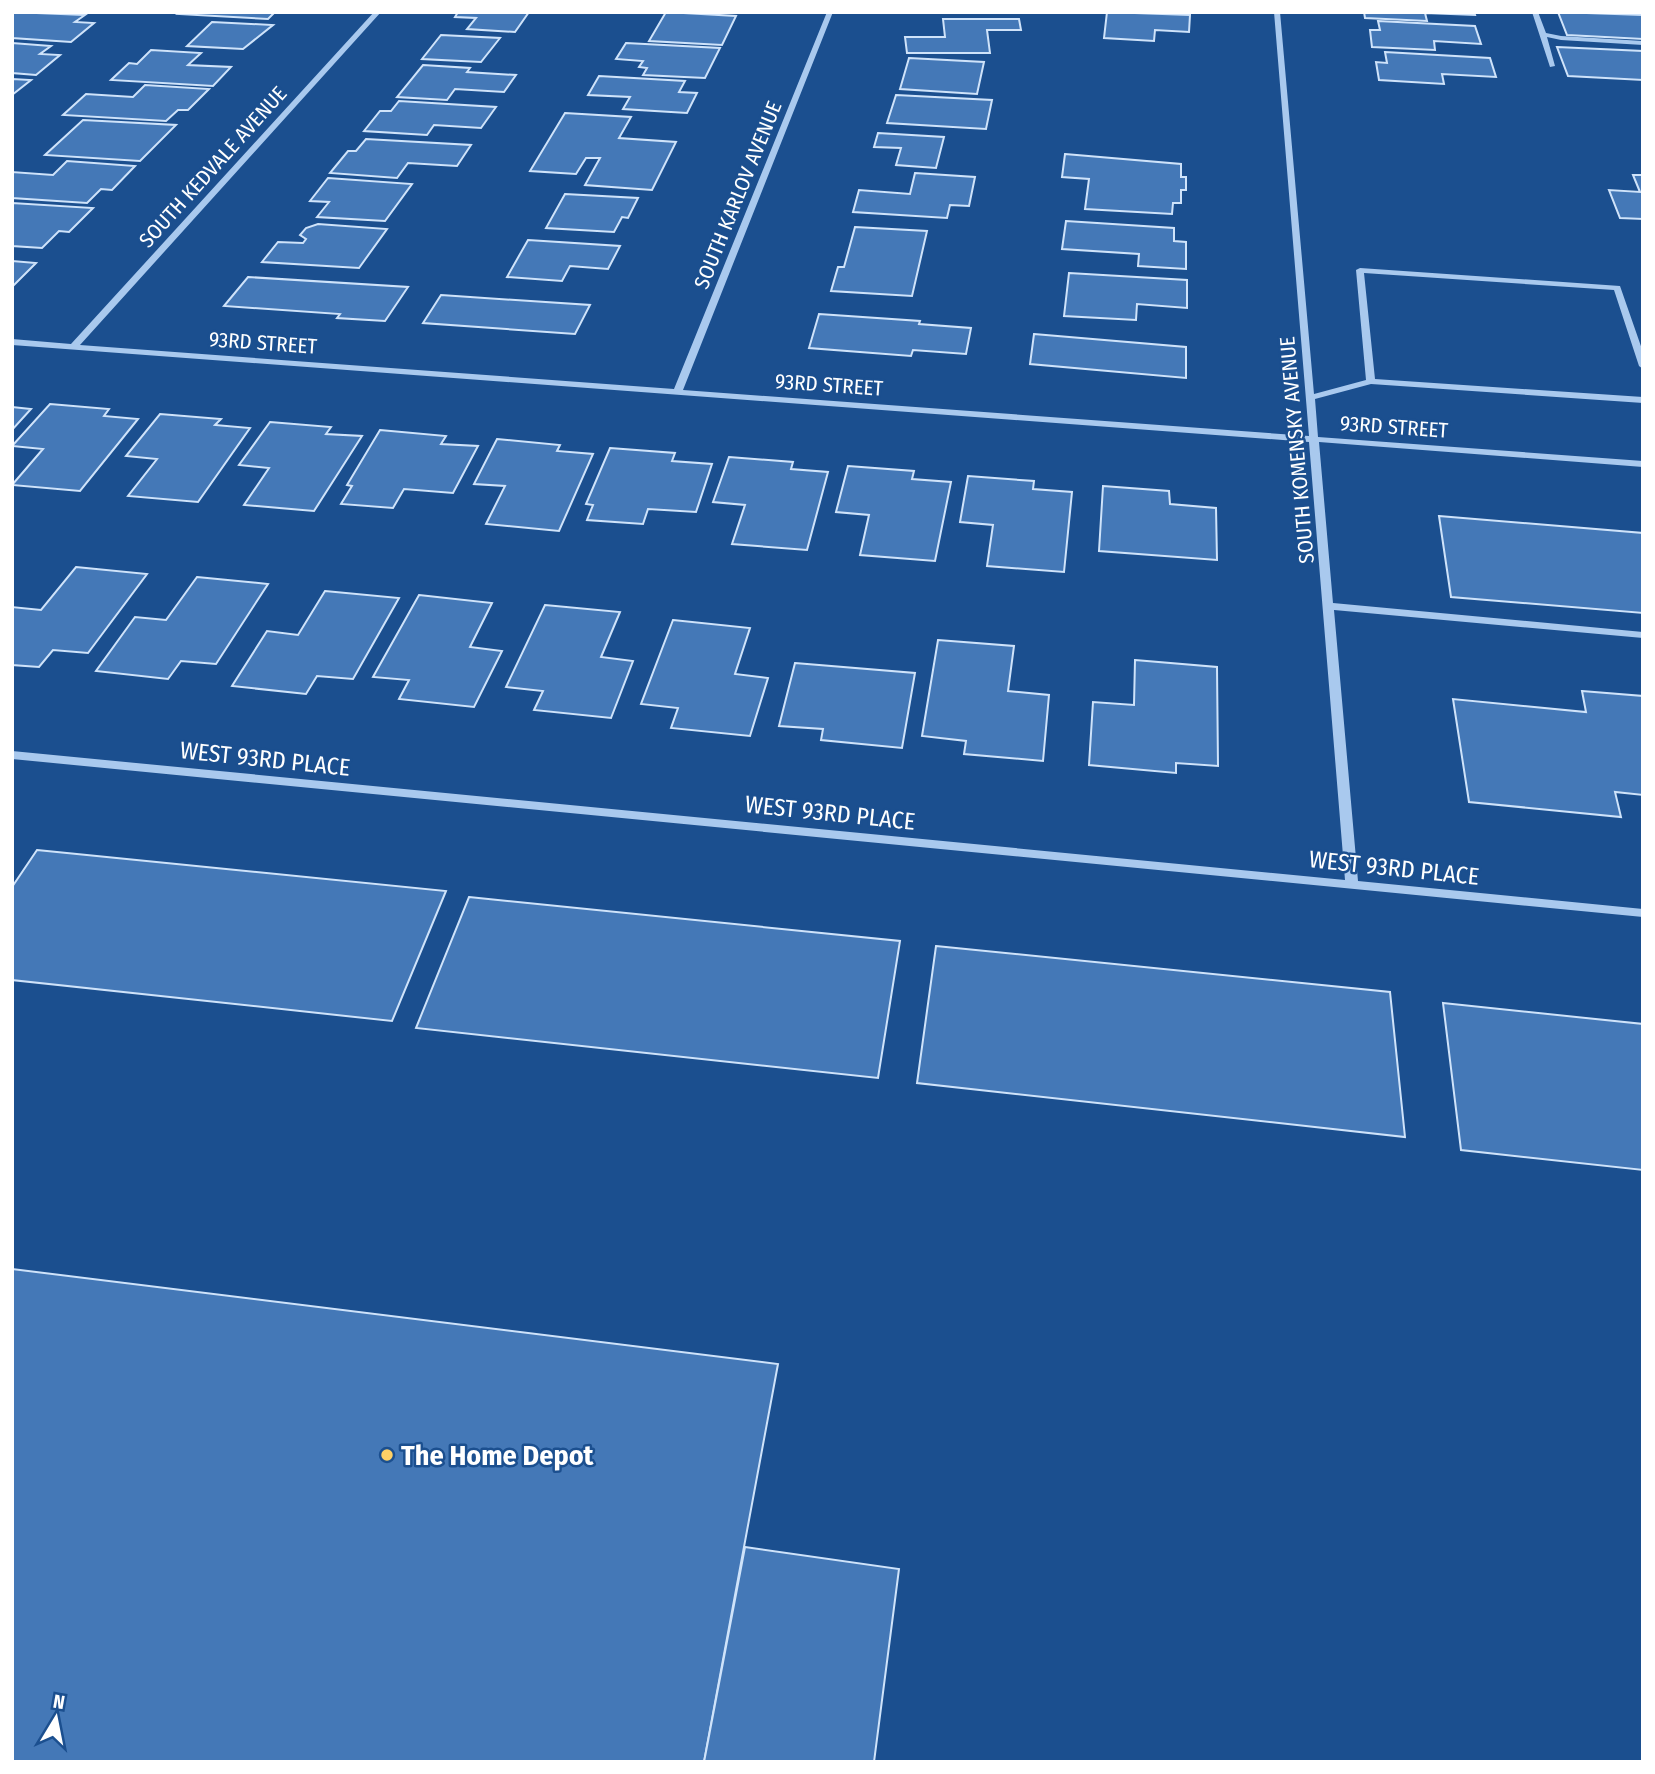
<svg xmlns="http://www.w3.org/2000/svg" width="1655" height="1774" font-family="'Fira Sans Condensed',sans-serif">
<rect width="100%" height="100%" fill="#1b4f8f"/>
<!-- building -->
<g fill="#4478b7" stroke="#cfe3fa" stroke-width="2">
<polygon points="12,12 85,15 75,22 94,23 71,42 12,38"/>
<polygon points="181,12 275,12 268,19 178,14"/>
<polygon points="458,12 529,12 515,32 467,29 476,18 455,17"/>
<polygon points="666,12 736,16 722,45 649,41"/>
<polygon points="1107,12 1190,15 1189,32 1155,30 1154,41 1104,38"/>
<polygon points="1364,12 1474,12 1475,15 1425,13 1427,21 1365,18"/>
<polygon points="1558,12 1643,15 1643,39 1567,35"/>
<polygon points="943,19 1019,19 1021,30 987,30 990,53 907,53 905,37 945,37"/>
<polygon points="1378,21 1475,26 1481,44 1434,41 1435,50 1372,47 1370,30 1380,30"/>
<polygon points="212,22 273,25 243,49 187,46"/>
<polygon points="441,35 500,38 481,62 422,59"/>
<polygon points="12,43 51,46 40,54 60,55 36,75 12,73"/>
<polygon points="626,43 720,48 705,78 643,75 647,68 639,67 643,61 616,59"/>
<polygon points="1557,47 1643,51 1643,80 1568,76"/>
<polygon points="151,50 201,53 188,65 231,67 213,86 111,80 129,63 137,64"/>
<polygon points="1385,52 1490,58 1496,77 1442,74 1444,84 1379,80 1376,62 1387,63"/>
<polygon points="909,58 984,62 977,94 900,89"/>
<polygon points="423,65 470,68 467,72 516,75 504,92 455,89 447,100 397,97"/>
<polygon points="599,76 685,81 679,92 697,93 687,113 623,109 630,97 588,95"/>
<polygon points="12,79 31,80 12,95"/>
<polygon points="145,85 209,89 188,110 178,110 166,121 63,115 86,94 133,97"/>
<polygon points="896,95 992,100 986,129 887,123"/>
<polygon points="399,101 496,107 481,128 434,125 427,135 364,131 380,111 391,111"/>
<polygon points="565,113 631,117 619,138 676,142 652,190 585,185 600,158 586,158 576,174 530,171"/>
<polygon points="83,120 176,125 140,161 45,155"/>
<polygon points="878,133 944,137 936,168 896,165 901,148 874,147"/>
<polygon points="366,139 471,145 457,166 408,163 397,178 330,173 348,151 356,151"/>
<polygon points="1065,154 1181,164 1181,177 1186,177 1186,190 1181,190 1181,203 1173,203 1172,214 1085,209 1089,179 1062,177"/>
<polygon points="67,161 135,166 112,190 101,189 87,203 12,198 12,172 53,175"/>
<polygon points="915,173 975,177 969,206 950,205 947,218 853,212 859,190 910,194"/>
<polygon points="1633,175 1643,175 1643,219 1620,218 1609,190 1640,192"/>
<polygon points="328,178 412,184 385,221 317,217 329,202 310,201"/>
<polygon points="565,194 638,198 628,218 622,217 614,232 546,228"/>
<polygon points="12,203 93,208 69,232 59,231 42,248 12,246"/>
<polygon points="1066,221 1174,228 1174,241 1186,242 1186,269 1138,266 1139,254 1062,249"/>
<polygon points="318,224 387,229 359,268 262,262 278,242 303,243 306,239 300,235 306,228"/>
<polygon points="855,227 927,231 912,296 831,291 838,267 844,267"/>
<polygon points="528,240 620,246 608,269 570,266 562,281 507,277"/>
<polygon points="12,261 36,263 13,286 12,286"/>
<polygon points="1069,273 1187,280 1187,308 1137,304 1136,320 1064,316"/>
<polygon points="248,277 408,287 385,321 337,318 340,314 224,306"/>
<polygon points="441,295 590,305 575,334 423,323"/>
<polygon points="819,314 920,321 919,324 971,328 966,354 913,350 911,356 809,348"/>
<polygon points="1034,334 1186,347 1186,378 1030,364"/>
<polygon points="50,404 109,409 104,416 138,419 80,491 12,485 43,449 12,446"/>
<polygon points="12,407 31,409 12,430"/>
<polygon points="160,414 221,419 215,425 250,428 198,502 128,496 157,459 126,456"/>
<polygon points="270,422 331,427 326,434 362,436 314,511 244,505 269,468 239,465"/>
<polygon points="380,430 446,436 441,444 478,446 453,493 404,489 393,508 341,504 352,486 347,485"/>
<polygon points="497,439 560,445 557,451 593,454 559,531 486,524 505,486 474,484"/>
<polygon points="610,448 675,453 672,461 712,464 696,512 648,509 643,524 587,520 593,505 586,504"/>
<polygon points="729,457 793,462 791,469 828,472 807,550 732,544 745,505 713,502"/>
<polygon points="848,466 914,471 912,479 951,482 935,561 860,555 869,515 836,512"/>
<polygon points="968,476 1034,481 1033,489 1072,492 1064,572 987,566 993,525 960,522"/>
<polygon points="1103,486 1169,491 1170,504 1216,508 1217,560 1099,551"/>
<polygon points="1439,516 1643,533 1643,613 1451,597"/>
<polygon points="76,567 147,574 88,653 53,650 39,667 12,665 12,607 41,610"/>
<polygon points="197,577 268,584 216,664 181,661 168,679 96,671 135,617 166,620"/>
<polygon points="325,591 399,598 353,679 317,676 306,694 232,686 267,631 298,635"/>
<polygon points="419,595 492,603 470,647 502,651 474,707 399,699 409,680 373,677"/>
<polygon points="545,605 620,612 601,657 633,661 611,718 534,710 543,691 506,687"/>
<polygon points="673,620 750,628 735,674 768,678 750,736 671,728 678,708 641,704"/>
<polygon points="938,640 1014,646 1008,691 1049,695 1043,761 964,754 966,741 922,736"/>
<polygon points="1135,660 1217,667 1218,766 1176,763 1176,773 1089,765 1093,702 1134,705"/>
<polygon points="795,663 915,673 902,748 821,740 823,729 779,726"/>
<polygon points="1582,691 1643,696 1643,795 1615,792 1621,817 1469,802 1453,699 1586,712"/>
<polygon points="37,850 446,891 392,1021 12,980 12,887"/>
<polygon points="469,897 900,941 878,1078 416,1028"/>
<polygon points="936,946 1390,992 1405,1137 917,1083"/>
<polygon points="1443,1003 1643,1024 1643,1170 1461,1150"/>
<polygon points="12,1269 778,1364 704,1762 12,1762"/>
<polygon points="745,1547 899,1569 874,1762 704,1762"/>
</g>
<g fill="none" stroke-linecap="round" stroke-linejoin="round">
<!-- minor -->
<g fill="#a9c9ee" fill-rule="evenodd">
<polygon points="374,12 381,12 80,345 674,389 827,12 833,12 683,390 1309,436 1274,12 1280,12 1314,394 1366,380 1356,270 1360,268 1620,286 1643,352 1643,369 1639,366 1614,290 1364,273 1375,379 1643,397 1643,403 1371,384 1315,399 1318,437 1643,461 1643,467 1319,442 1333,603 1643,632 1643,638 1334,610 1358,881 1643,909 1643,917 12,759 12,751 1345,880 1309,442 12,345 12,339 71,344"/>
<polygon points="1532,12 1538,12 1546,33 1561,36 1643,41 1643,45 1561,40 1547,37 1555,66 1550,67"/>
</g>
</g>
<!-- markers -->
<circle fill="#ffd166" stroke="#1b4f8f" stroke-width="2.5" cx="387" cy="1455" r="7"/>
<g text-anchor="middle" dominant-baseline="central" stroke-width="5" stroke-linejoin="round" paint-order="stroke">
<!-- far-street labels -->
<g font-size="21" fill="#fff" stroke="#1b4f8f">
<text transform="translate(213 167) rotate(-48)">SOUTH KEDVALE AVENUE</text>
<text transform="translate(738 195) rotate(-68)">SOUTH KARLOV AVENUE</text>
<text transform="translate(263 343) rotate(4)">93RD STREET</text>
<text transform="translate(829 385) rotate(4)">93RD STREET</text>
<text transform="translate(1394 427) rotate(4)">93RD STREET</text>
<text transform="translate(1297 450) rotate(-95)">SOUTH KOMENSKY AVENUE</text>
</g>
<!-- street labels -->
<g font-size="24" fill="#fff" stroke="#1b4f8f">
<text transform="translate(265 759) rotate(6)">WEST 93RD PLACE</text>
<text transform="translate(830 813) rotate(6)">WEST 93RD PLACE</text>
<text transform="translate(1394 868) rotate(6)">WEST 93RD PLACE</text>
</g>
<!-- near-poi labels -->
<g font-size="28" font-weight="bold" fill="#fff" stroke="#1b4f8f" text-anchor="start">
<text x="401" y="1455">The Home Depot</text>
</g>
</g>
<!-- border -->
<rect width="1655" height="1774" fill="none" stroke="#ffffff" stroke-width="28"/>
<!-- north arrow -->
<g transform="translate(56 1718) rotate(10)" stroke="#1b4f8f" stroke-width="5" paint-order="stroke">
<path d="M0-5L12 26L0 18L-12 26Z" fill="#ffffff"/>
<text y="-10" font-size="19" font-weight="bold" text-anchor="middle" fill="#ffffff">N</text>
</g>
</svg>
